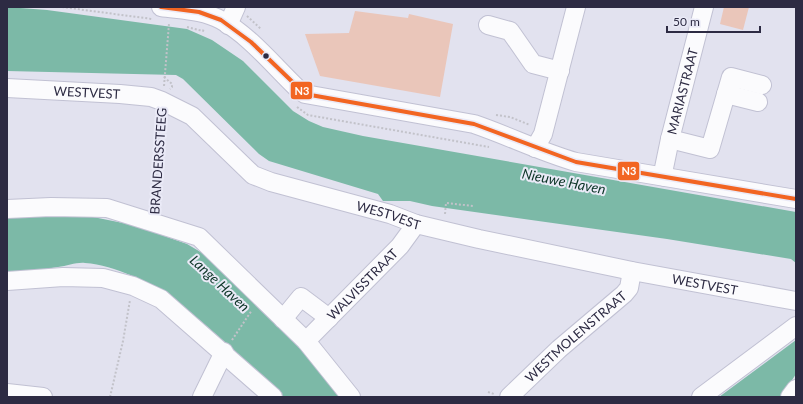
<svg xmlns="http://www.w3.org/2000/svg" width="803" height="404" font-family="Lato,sans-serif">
<rect width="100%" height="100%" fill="#e2e2ef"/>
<!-- green -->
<g fill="#eac6ba">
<polygon points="724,7 749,7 743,30 720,24"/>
<polygon points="355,11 408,18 409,14 453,24 440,97 320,76 305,34 349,33"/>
</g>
<!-- water -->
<g fill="#7cb9a7">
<polygon points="7,7 47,10 187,29 212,40 243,61 293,111 309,121 323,127 363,136 796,212 796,263 791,259 667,239 432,206 410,201 383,201 378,194 269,161 259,154 183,79 176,75 7,71"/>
<path d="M 83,215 L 133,225 L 187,244 L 209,257 L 307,355 L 340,397 L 281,397 C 231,348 159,269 85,263 C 77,262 67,266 58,267 C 41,270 24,272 7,274 L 7,217 Z"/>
<polygon points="796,340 796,374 781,397 719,397"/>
</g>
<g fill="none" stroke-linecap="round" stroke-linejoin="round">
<defs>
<g id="minor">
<path d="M 161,7 C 181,10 203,10 221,20 C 249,35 274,66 297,88 L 305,94 L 474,124 C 509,136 541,152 576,162 L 796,199"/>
<polyline points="228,25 236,7"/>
<polyline points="488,25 510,31 533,64 560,71"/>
<path id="s1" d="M 7,88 L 120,94 L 151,97 L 162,101 L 192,116 L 253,175 L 271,182 L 390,214 L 416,224 L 479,239 L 632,271 L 796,301"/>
<polyline points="726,94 758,102"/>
<polyline points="670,139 710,149 731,77 762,85"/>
<polyline points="535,148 543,134 576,7"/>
<path id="s2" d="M 665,177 L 664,168 L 670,139 L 704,7"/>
<polyline points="7,209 51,207 107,208 199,237 306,341 351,397"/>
<polyline points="7,281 63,277 103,278 133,286 161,299 273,397"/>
<polyline points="283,319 301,297 329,318"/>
<path id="s3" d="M 306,341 L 400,246 L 416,224"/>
<polyline points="7,393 43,397"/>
<polyline points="202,397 224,352"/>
<path id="s4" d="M 509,397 L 559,349 L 624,294 L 629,288 L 632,271"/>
<polyline points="701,397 796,326"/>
<polyline points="790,397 796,389"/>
</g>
</defs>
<!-- minor casing -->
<use href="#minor" stroke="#c1c1d3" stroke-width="20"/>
<!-- path -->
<g stroke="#c2c2c9" stroke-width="2" stroke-dasharray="2 2" stroke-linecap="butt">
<polyline points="62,7 152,19"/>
<polyline points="247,16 261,29"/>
<polyline points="187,27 203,31 204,28"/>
<polyline points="164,77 172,84 172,87 170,89"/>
<polyline points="164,86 169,24"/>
<polyline points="297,107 308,115 489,147"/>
<polyline points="496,115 510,117 530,125"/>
<polyline points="154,208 161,117"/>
<polyline points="445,214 446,203 473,206"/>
<polyline points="232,340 252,310"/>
<polyline points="488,392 494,394"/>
<polyline points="110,397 123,341 130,300"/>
</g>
<!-- minor -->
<use href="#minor" stroke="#fbfbfd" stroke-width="18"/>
<defs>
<polyline id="bus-1" points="161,7 199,12 221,20 251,42 305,94 474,124 576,162 796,199"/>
</defs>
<!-- bus-1 casing -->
<use href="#bus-1" stroke="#eaeaf7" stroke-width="7"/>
<!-- bus-1 -->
<use href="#bus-1" stroke="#f26522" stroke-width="4"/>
</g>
<!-- markers -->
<circle fill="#2d2b43" stroke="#eaeaf7" stroke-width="1.5" cx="266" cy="56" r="3.5"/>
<g text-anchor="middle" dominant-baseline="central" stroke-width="4" stroke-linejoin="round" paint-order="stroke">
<!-- street labels -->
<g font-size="13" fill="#2d2b43" stroke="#eaeaf7">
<text stroke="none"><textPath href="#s2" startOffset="88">MARIASTRAAT</textPath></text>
<text stroke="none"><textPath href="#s1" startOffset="80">WESTVEST</textPath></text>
<text transform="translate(158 161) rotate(-86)">BRANDERSSTEEG</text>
<text stroke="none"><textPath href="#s1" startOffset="416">WESTVEST</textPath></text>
<text stroke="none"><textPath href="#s3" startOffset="80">WALVISSTRAAT</textPath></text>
<text stroke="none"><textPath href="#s1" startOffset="740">WESTVEST</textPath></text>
<text stroke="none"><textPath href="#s4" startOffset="90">WESTMOLENSTRAAT</textPath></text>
</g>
<!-- water labels -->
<g font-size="14" font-style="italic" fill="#0b3426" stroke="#eaeaf7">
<text transform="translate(564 181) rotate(11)">Nieuwe Haven</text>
<text transform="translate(220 283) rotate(43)">Lange Haven</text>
</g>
</g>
<g stroke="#eaeaf7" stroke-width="1.5">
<rect x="290" y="81" width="23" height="19" rx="4" fill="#f26522"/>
<rect x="617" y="161" width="23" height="20" rx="4" fill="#f26522"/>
</g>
<g font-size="11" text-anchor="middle" font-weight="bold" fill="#fff">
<text x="302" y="95">N3</text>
<text x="629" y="175">N3</text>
</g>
<!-- border -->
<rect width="803" height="404" fill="none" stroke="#2d2b43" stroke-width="16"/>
<!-- scale -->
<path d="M667 26v6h93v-6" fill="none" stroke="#2d2b43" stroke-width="2"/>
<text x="673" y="26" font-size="12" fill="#2d2b43" stroke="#eaeaf7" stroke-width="3" paint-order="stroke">50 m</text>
</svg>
